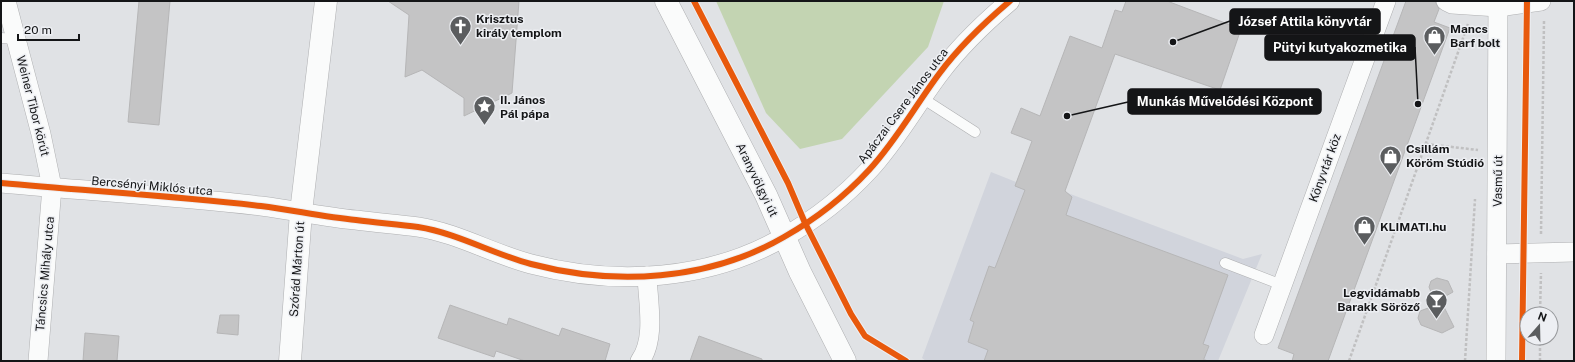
<svg xmlns="http://www.w3.org/2000/svg" width="1575" height="362" font-family="'Public Sans',sans-serif">
<rect width="100%" height="100%" fill="#e0e2e5"/>
<!-- built -->
<polygon fill="#d1d4dc" points="991,172 1061,200 1065,192 1243,259 1262,254 1218,361 926,361 922,358"/>
<!-- green -->
<polygon fill="#c3d4b2" points="716,1 944,1 928,47 842,139 800,149 766,113"/>
<!-- building -->
<g fill="#c4c4c5" stroke="#b6b6b7">
<polygon points="139,1 170,1 159,125 128,122"/>
<polygon points="388,1 519,1 512,93 464,116 464,98 422,70 405,77 409,15"/>
<polygon points="1126,1 1167,1 1241,29 1220,90 1115,54 1065,191 1072,197 1066,215 1228,275 1203,344 1209,346 1203,361 984,361 988,350 968,342 974,322 970,320 989,266 995,268 1025,190 1015,186 1032,141 1011,133 1021,108 1040,116 1070,36 1102,48 1115,10 1122,12"/>
<polygon points="1406,1 1435,1 1439,9 1434,22 1450,28 1328,361 1292,361 1294,354 1278,348"/>
<polygon points="1437,278 1448,281 1453,292 1435,302 1429,287 1431,281"/>
<polygon points="1442,303 1454,327 1442,333 1421,325 1418,318 1420,311"/>
<polygon points="450,305 507,325 509,318 559,336 562,328 610,344 605,361 525,361 496,351 494,357 438,338"/>
<polygon points="220,315 239,315 238,335 217,333"/>
<polygon points="85,333 119,336 117,361 83,361"/>
<polygon points="699,336 762,359 762,361 690,361"/>
</g>
<g fill="none" stroke-linecap="round" stroke-linejoin="round">
<defs>
<g id="service">
<polyline points="1,38 16,39"/>
<polyline points="922,98 975,132"/>
<polyline points="1225,263 1282,285"/>
</g>
<g id="minor">
<polyline points="6,1 41,134 52,187 38,361"/>
<polyline points="1446,1 1452,4 1498,7 1541,1"/>
<path d="M 1,183 C 88,191 175,196 261,206 C 293,210 324,217 356,220 C 377,223 398,224 418,227 C 457,233 493,254 531,264 C 615,286 708,281 784,237 C 814,220 845,196 869,170 C 896,141 915,106 939,74 C 959,47 984,23 1010,1"/>
<polyline points="1497,254 1574,252"/>
<polyline points="1264,335 1386,1"/>
<path d="M 640,361 C 656,339 648,302 647,276"/>
<polyline points="1496,361 1498,1"/>
</g>
<g id="tertiary">
<polyline points="666,1 766,195 800,272 845,361"/>
<polyline points="290,361 301,212 326,1"/>
</g>
</defs>
<!-- service casing -->
<use href="#service" stroke="#aeafb1" stroke-width="11"/>
<!-- minor casing -->
<use href="#minor" stroke="#aeafb1" stroke-width="20"/>
<!-- tertiary casing -->
<use href="#tertiary" stroke="#aeafb1" stroke-width="23"/>
<!-- path -->
<g stroke="#c0c0c1" stroke-width="2.5" stroke-dasharray="3 2" stroke-linecap="butt">
<polyline points="1426,144 1478,150"/>
<polyline points="1541,234 1544,21"/>
<polyline points="1540,314 1541,273"/>
<polyline points="1203,360 1206,361"/>
<polyline points="1349,361 1468,24"/>
<polyline points="1465,361 1475,199"/>
<polyline points="1540,361 1540,338"/>
</g>
<!-- service -->
<use href="#service" stroke="#fafbfb" stroke-width="10"/>
<!-- minor -->
<use href="#minor" stroke="#fafbfb" stroke-width="19"/>
<!-- tertiary -->
<use href="#tertiary" stroke="#fafbfb" stroke-width="22"/>
<defs>
<g id="cycleway">
<polyline points="694,1 788,183 805,223 851,314 865,336 906,361"/>
<path d="M 1,183 C 88,191 175,196 261,206 C 293,210 324,217 356,220 C 377,223 398,224 418,227 C 457,233 493,254 531,264 C 615,286 708,281 784,237 C 814,220 845,196 869,170 C 896,141 915,106 939,74 C 959,47 984,23 1010,1"/>
<polyline points="1522,361 1527,1"/>
</g>
</defs>
<!-- cycleway casing -->
<use href="#cycleway" stroke="#edeff3" stroke-width="8"/>
<!-- cycleway -->
<use href="#cycleway" stroke="#e8590c" stroke-width="6"/>
</g>
<!-- icons -->
<defs>
<symbol id="church-pin" viewBox="-11 -11 22 30"><path d="M0 17L-7.5 6A9.5 9.5 0 1 1 7.5 6Z" fill="#5b5d5f" stroke="#edeff3"/><path d="M-1.2-6h2.4v3.5h3.3v2.4h-3.3V6h-2.4V-.1h-3.3v-2.4h3.3Z" fill="#fff"/></symbol>
<symbol id="shop-pin" viewBox="-11 -11 22 30"><path d="M0 17L-7.5 6A9.5 9.5 0 1 1 7.5 6Z" fill="#5b5d5f" stroke="#edeff3"/><path d="M-5-2.5h2.3a2.7 3.5 0 0 1 5.4 0H5L5.5 6h-11ZM-1.5-2.5h3a1.5 2.3 0 0 0-3 0Z" fill="#fff"/></symbol>
<symbol id="sight-pin" viewBox="-11 -11 22 30"><path d="M0 17L-7.5 6A9.5 9.5 0 1 1 7.5 6Z" fill="#5b5d5f" stroke="#edeff3"/><path d="M0-6L1.8-2.2L6-1.7L2.9 1.2L3.7 5.4L0 3.3L-3.7 5.4L-2.9 1.2L-6-1.7L-1.8-2.2Z" fill="#fff"/></symbol>
<symbol id="bar-pin" viewBox="-11 -11 22 30"><path d="M0 17L-7.5 6A9.5 9.5 0 1 1 7.5 6Z" fill="#5b5d5f" stroke="#edeff3"/><path d="M-6-5H6L.8 .8V4.5H3.5V6h-7V4.5H-.8V.8Z" fill="#fff"/></symbol>
</defs>
<g fill-rule="evenodd">
<use href="#church-pin" x="448" y="14" width="25" height="34"/>
<use href="#shop-pin" x="1422" y="24" width="25" height="34"/>
<use href="#sight-pin" x="472" y="94" width="25" height="34"/>
<use href="#shop-pin" x="1378" y="144" width="25" height="34"/>
<use href="#shop-pin" x="1352" y="214" width="25" height="34"/>
<use href="#bar-pin" x="1424" y="288" width="25" height="34"/>
</g>
<g text-anchor="middle" dominant-baseline="central" stroke-width="3" stroke-linejoin="round" paint-order="stroke">
<!-- poi labels -->
<g font-size="12" font-weight="bold" fill="#141517" stroke="#edeff3" text-anchor="start">
<text x="476" y="19">Krisztus<tspan x="476" dy="14">király templom</tspan></text>
<text x="1450" y="29">Mancs<tspan x="1450" dy="14">Barf bolt</tspan></text>
<text x="500" y="100">II. János<tspan x="500" dy="14">Pál pápa</tspan></text>
<text x="1406" y="149">Csillám<tspan x="1406" dy="14">Köröm Stúdió</tspan></text>
<text x="1380" y="227">KLIMATI.hu</text>
<text x="1420" y="293" text-anchor="end">Legvidámabb<tspan x="1420" dy="14">Barakk Söröző</tspan></text>
</g>
<!-- street labels -->
<g font-size="12" fill="#141517" stroke="#edeff3">
<text transform="translate(33 106) rotate(76)">Weiner Tibor körút</text>
<text transform="translate(903 106) rotate(-53)">Apáczai Csere János utca</text>
<text transform="translate(1325 168) rotate(-70)">Könyvtár köz</text>
<text transform="translate(757 180) rotate(64)">Aranyvölgyi út</text>
<text transform="translate(1498 181) rotate(-89)">Vasmű út</text>
<text transform="translate(152 186) rotate(5)">Bercsényi Miklós utca</text>
<text transform="translate(297 269) rotate(-86)">Szórád Márton út</text>
<text transform="translate(45 274) rotate(-85)">Táncsics Mihály utca</text>
</g>
</g>
<!-- callouts -->
<path fill="none" stroke="#141517" stroke-width="1.5" d="M1173 42L1230 21M1418 104L1415 47M1067 116L1128 102"/>
<g fill="#141517" stroke="#edeff3" stroke-width="1.5">
<circle cx="1173" cy="42" r="4"/>
<circle cx="1418" cy="104" r="4"/>
<circle cx="1067" cy="116" r="4"/>
</g>
<g fill="#141517" stroke="#141517" stroke-width="1.5">
<rect x="1230" y="9" width="150" height="25" rx="4"/>
<rect x="1265" y="35" width="150" height="25" rx="4"/>
<rect x="1128" y="89" width="193" height="25" rx="4"/>
</g>
<g font-size="13" text-anchor="middle" font-weight="bold" fill="#fff">
<text x="1305" y="26">József Attila könyvtár</text>
<text x="1340" y="52">Pütyi kutyakozmetika</text>
<text x="1225" y="106">Munkás Művelődési Központ</text>
</g>
<!-- border -->
<rect width="1575" height="362" fill="none" stroke="#141517" stroke-width="4"/>
<!-- north arrow -->
<g transform="translate(1539 326) rotate(20)"><circle r="19" fill="#edeff3" stroke="#96989b"/>
<path d="M0-3L7 15L0 10L-7 15Z" fill="#5b5d5f"/>
<text y="-6" font-size="11" font-weight="bold" text-anchor="middle" fill="#141517">N</text>
</g>
<!-- scale -->
<path d="M18 34v6h61v-6" fill="none" stroke="#141517" stroke-width="2"/>
<text x="24" y="34" font-size="12" fill="#141517" stroke="#edeff3" stroke-width="3" paint-order="stroke">20 m</text>
</svg>
